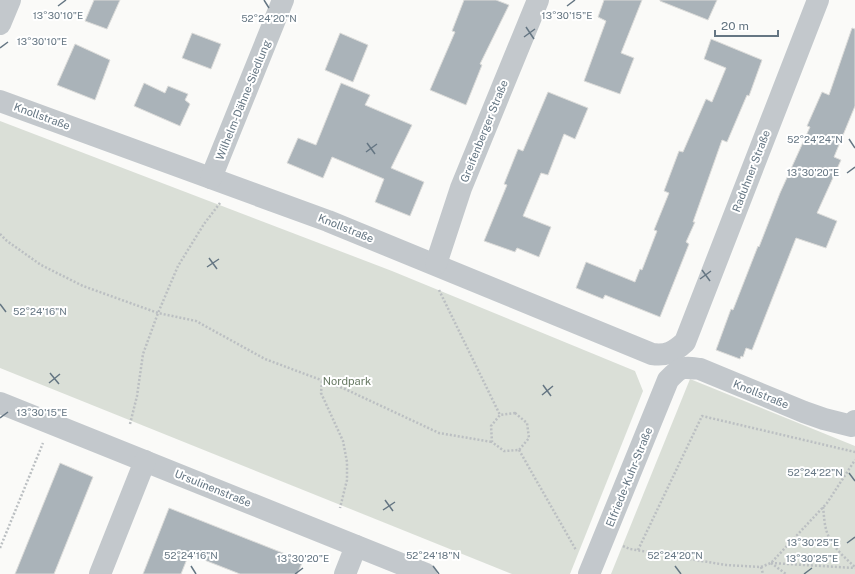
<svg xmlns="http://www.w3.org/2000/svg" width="855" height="574" font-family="'Public Sans',sans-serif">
<rect width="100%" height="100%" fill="#fafaf8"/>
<!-- green -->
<g fill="#dadfd7">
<polygon points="0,121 392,271 635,371 643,391 570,574 512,574 0,368"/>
<polygon points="690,379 855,446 855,574 611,574"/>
</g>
<!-- building -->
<g fill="#aab3b9" stroke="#dcdcda">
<polygon points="94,0 120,0 107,29 85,21"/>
<polygon points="464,0 496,0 509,5 480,64 482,65 466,105 430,90 455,32 452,31"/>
<polygon points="604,0 642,0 621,53 634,58 620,94 584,81 606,21 598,17"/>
<polygon points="660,0 717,0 708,20 660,1"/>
<polygon points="852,28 855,29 855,106 834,157 841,160 817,213 837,221 826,248 796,238 752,350 746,348 743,357 741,356 740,359 716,350 731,309 733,310 758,246 759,247 780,193 810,127 807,126 822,92 829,95"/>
<polygon points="192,33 221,44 211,69 182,58"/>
<polygon points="340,33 368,45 353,82 325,70"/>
<polygon points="711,39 762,60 749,96 747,95 727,142 722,140 693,222 695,222 686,242 689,244 660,317 605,295 603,299 576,288 586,262 635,282 640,269 642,270 657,231 654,230 669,193 664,191 679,151 683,152 706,99 712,102 726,68 704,59"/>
<polygon points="75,44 110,60 95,100 57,85"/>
<polygon points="144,83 165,93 168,86 188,94 185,100 190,104 180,126 134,106"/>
<polygon points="341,83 370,95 365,105 412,125 391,168 424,182 410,216 375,202 384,179 332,157 323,178 287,163 298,138 316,145"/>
<polygon points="548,92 588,108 575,139 564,134 548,175 541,173 523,216 551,227 539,257 517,248 515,252 484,241 507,185 504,184 518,149 523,151"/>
<polygon points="60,463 93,477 54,574 15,574"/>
<polygon points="169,508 303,561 297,574 240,574 189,554 181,574 143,574"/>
</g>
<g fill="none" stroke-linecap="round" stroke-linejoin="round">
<!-- path -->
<g stroke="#bbbfc2" stroke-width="2.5" stroke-dasharray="2 2" stroke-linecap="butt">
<polyline points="0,234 7,241 41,265 83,286 158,313 196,321 265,359 345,389 439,433 492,442"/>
<polyline points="439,290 500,415"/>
<polyline points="322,381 321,393 343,441 347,462 347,480 340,508"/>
<polygon points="515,413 527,423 529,438 519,450 504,451 492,442 491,426 500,415"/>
<polyline points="130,424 137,396 143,354 158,313 178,266 204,224 220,203"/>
<polyline points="519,450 576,550"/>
<path d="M 823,507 C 824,514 824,522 826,529 C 830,545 843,556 855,567"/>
<polyline points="623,546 630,549 726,565 761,567 771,563 827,503 855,460"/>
<polyline points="0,548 43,443"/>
<polyline points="638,550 702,416 855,452"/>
<polyline points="771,563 855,568"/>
<polyline points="771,563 786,574"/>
<polyline points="761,567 763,574"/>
</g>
<!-- minor -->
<g stroke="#c3c8cc" stroke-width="22">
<polyline points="0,24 10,0"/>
<path d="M 0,101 L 328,221 L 652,354 C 667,356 674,352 685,342 L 818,0"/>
<polyline points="211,178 283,0"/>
<polyline points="436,264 461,188 538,0"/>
<polyline points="0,403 426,574"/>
<polyline points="100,574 145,461"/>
<polyline points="345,574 356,546"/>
<path d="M 589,574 L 668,380 C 681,366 682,367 700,369 L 804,412 L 824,419 L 852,426 L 855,421"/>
</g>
</g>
<!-- ticks -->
<path fill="none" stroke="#657683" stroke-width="1.5" d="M 264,0 L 269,8M 58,6 L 66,0M 567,6 L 575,0M 526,27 L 534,39M 524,37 L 535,29M 0,48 L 8,42M 849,139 L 855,148M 367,143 L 375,154M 366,152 L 377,144M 847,173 L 855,167M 209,258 L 217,269M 207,267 L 219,259M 702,270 L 710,281M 700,279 L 711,271M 0,304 L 6,312M 50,373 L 59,384M 49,383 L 60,374M 543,385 L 551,396M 542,395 L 553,386M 0,418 L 8,412M 849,473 L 855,481M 385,500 L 393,511M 383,510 L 395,502M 847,543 L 855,537M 191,566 L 196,574M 433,566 L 439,574M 675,566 L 681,574M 295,574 L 303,568M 804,574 L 812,568"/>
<g text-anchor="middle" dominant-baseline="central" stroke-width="4" stroke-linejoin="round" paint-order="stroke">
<!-- street labels -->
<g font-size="11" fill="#657683" stroke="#fff">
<text transform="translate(243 100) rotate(-68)">Wilhelm-Dähne-Siedlung</text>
<text transform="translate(42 116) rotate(20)">Knollstraße</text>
<text transform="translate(484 131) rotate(-68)">Greifenberger Straße</text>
<text transform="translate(751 171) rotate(-69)">Raduhner Straße</text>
<text transform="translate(346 228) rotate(22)">Knollstraße</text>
<text transform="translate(761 394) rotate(22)">Knollstraße</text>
<text transform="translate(629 477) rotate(-68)">Elfriede-Kuhr-Straße</text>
<text transform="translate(213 488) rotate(22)">Ursulinenstraße</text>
</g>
<!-- park labels -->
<g font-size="11" fill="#687a64" stroke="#fff">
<text x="347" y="381">Nordpark</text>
</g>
</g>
<g font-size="10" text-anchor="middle" fill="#657683" stroke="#fff" stroke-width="4" stroke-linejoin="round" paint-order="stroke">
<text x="58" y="19">13°30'10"E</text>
<text x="567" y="19">13°30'15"E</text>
<text x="269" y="22">52°24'20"N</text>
<text x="42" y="45">13°30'10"E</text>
<text x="815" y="143">52°24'24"N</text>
<text x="813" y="176">13°30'20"E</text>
<text x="40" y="315">52°24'16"N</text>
<text x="42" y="416">13°30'15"E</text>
<text x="815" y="476">52°24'22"N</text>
<text x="813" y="546">13°30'25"E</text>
<text x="191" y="559">52°24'16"N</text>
<text x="433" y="559">52°24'18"N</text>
<text x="675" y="559">52°24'20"N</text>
<text x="303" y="562">13°30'20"E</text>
<text x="812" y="562">13°30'25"E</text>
</g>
<!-- scale -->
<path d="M715 30v6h63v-6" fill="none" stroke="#657683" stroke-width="2"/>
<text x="721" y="30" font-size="12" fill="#657683" stroke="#ffffff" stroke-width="3" paint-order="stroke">20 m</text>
</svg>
